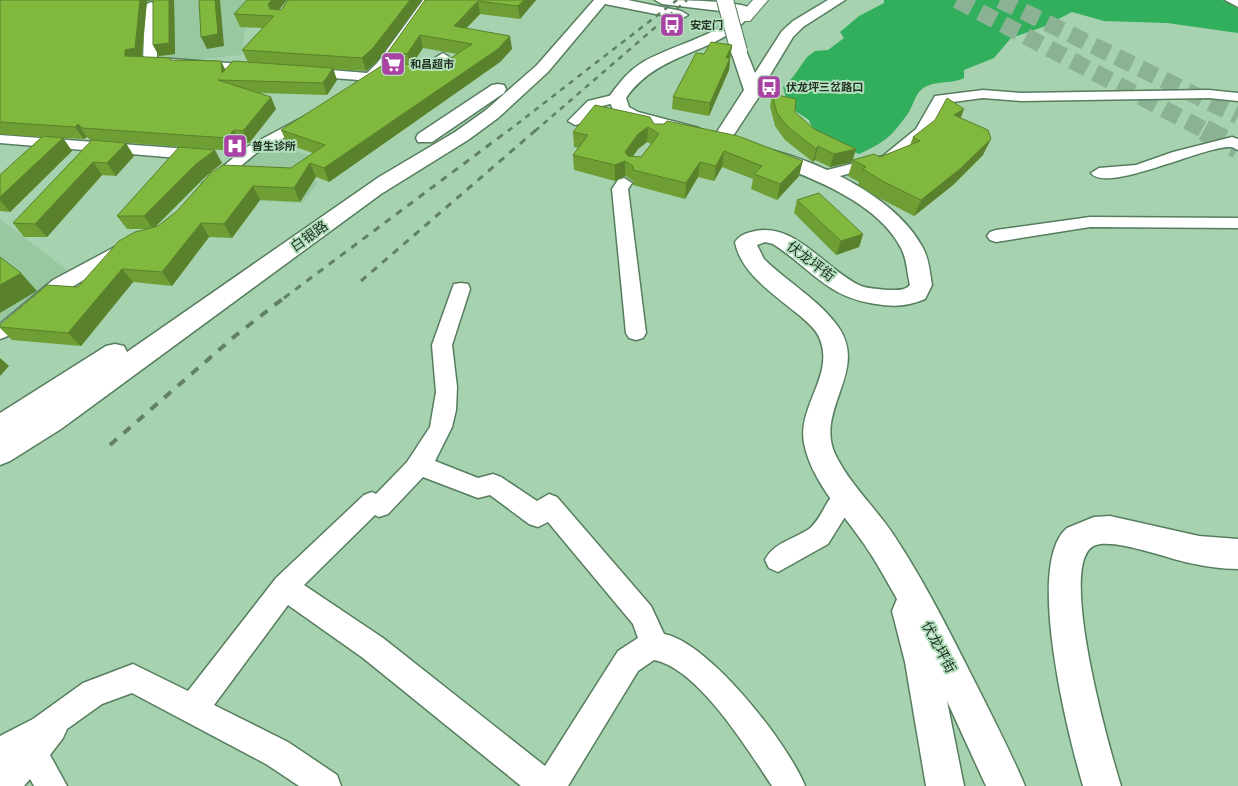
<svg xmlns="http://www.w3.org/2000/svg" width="1238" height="786" font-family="'IBM Plex Sans','Noto Sans SC',sans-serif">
<rect width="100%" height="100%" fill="#a7d2af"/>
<!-- built -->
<g fill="#97c8a0">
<polygon points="27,0 250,0 241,55 135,66 0,4"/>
<polygon points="282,136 279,144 318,160 300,171 318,183 302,203 206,198 250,156"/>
<polygon points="0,219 68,271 15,319 0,324"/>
</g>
<!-- forest -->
<path fill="#31af5c" d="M 884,0 L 1222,0 L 1238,8 L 1238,33 L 1167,23 L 1104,21 L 1072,12 L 1043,27 L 1011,38 L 994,58 L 964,70 L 964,78 C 951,85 931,79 920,91 C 915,96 913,105 909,112 C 891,137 887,141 859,154 L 820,137 L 813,130 L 809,120 L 788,106 L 783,87 L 793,77 L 807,57 L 815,51 L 828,50 L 844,38 L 840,32 L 859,16 L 884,3 Z"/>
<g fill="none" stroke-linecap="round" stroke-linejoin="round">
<!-- highway-tunnel-far1 -->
<g stroke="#8cb294" stroke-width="17" stroke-dasharray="17 9" stroke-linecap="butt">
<polyline points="957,0 1206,131"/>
<polyline points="1000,0 1238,116"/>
</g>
<!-- highway-tunnel -->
<polyline stroke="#8cb294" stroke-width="22" stroke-dasharray="22 11" stroke-linecap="butt" points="1204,130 1238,148"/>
<defs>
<g id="minor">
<polygon points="423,0 435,0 388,68 365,90 355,90 353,87 359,80 306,76 299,72 306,68 367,73 378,62"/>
<polygon points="1225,0 1238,0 1238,7"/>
<polygon points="151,2 157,5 157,58 256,65 263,69 256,73 145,64 143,61 145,5"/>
<path d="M 443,53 L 449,57 L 448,60 C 435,69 413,88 398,72 L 405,68 L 417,69 Z"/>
<polygon points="983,90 1021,93 1209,90 1238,93 1238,101 1209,98 1021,101 983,98 945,103 927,135 893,162 821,181 813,176 815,173 883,156 916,129 935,96"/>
<polygon points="617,94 622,95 624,98 622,101 598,107 580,124 575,125 568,121 588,101"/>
<polygon points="307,115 312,116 314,119 312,122 255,154 216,187 204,187 202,184 245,148"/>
<polygon points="0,135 202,150 210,155 202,160 0,143"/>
<path d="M 1232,137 L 1238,139 L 1238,150 C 1235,149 1233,147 1231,147 C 1206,145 1106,194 1091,173 L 1099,168 L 1136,165 L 1173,152 Z"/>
<polygon points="624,178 632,183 628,189 646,333 643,338 636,340 629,338 626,333 612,189 618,180"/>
<polygon points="1090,217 1238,218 1238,228 1090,227 996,242 990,240 987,236 990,232 996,230"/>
<polygon points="126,241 132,243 135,247 132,251 67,290 16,333 0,339 0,324 53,280"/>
<path d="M 461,283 L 468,284 L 470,289 L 452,345 L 457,387 L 456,410 L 452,427 L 435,461 L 478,478 L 493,474 L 501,477 L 537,501 L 549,494 L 557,497 L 651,606 L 664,634 C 709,642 789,745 805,786 L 772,786 C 748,750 698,668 654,660 L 638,671 L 568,786 L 521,786 L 363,658 L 288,605 L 214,705 L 288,742 L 337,775 L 341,786 L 299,786 L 266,764 L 132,693 L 102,704 L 67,729 L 63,738 L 50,755 L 67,786 L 34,786 L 30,779 L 24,786 L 0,786 L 0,736 L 33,719 L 83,683 L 133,664 L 188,691 L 276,578 L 364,495 L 372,492 L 376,494 L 407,462 L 430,427 L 436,392 L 432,345 L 452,289 L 454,284 ZM 423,477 L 478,498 L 490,495 L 529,524 L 538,527 L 548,522 L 633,624 L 638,638 L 618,651 L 545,766 L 383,638 L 304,585 L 375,515 L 379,517 L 388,514 Z"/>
<path d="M 846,485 L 854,489 L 858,496 L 828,544 L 778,572 L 769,568 L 765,560 C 773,543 794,539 809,529 C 824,517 827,492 846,485 Z"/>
</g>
<g id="major">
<polygon points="594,0 628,0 681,11 688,15 681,19 605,4 548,72 498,118 468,140 381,194 61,429 10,461 0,465 0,413 106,346 115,344 124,346 127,352 379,177 455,132 486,110 537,65"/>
<path d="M 655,0 C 671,0 745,0 753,10 C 727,54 660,48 626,98 L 629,107 L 638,112 L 699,128 L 702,132 L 699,136 L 693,137 L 626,120 L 615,114 L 608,98 C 618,85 626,73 640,64 C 663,48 724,34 737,13 L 662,4 Z"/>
<polygon points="828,0 845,0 803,27 793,37 761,90 762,92 729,142 715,142 713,138 744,90 731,51 733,48 745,48 755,73 782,31 793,21"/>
<polygon points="498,84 504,85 506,89 504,93 432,142 418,142 416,138 418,134 492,85"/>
<path d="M 768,149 C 822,163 896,197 923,248 C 929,259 930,273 932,285 L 925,299 C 911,305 898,307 883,305 C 827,299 816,272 773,244 L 765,242 L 757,245 L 764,259 C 787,282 820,300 839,328 C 868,371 815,410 835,454 C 850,485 877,509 895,537 C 928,587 954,641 981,694 C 996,724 1012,755 1025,786 L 986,786 L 947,701 L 964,786 L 926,786 L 905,662 L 892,611 L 897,599 C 886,580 876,561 864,544 C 843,513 811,481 804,443 C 797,406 836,374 819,337 C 815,328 806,321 799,315 C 775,295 741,274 735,242 C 739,236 744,234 751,232 C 794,219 825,270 861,286 C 869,289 880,289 888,290 C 896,290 905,291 910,285 C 907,273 907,259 901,248 C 877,201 807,176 761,159 L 759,155 L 761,151 Z"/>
<path d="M 1110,516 L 1199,536 L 1238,539 L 1238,569 C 1220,569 1203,566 1185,562 C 1164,557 1115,539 1096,545 C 1054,557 1111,754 1121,786 L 1083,786 C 1069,738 1024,564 1067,528 L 1094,517 Z"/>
</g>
<polygon id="highway" points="753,0 768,0 750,21 740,21 737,18"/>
</defs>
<!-- minor casing -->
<use href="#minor" stroke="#557d5e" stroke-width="3"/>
<!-- major casing -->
<use href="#major" stroke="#557d5e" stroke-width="3"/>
<!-- highway casing -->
<use href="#highway" stroke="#557d5e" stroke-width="2"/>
<!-- minor -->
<use href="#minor" fill="#fff" fill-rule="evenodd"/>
<!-- major -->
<use href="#major" fill="#fff" fill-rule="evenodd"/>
<!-- highway -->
<use href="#highway" fill="#fff" fill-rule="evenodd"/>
<!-- rail-far2 -->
<g stroke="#627f68" stroke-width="2.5" stroke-dasharray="5.5 5.5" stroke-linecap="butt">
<polyline points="508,131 677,0"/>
<polyline points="535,131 687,0"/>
</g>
<!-- rail-far1 -->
<g stroke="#627f68" stroke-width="3" stroke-dasharray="7 7" stroke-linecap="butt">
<polyline points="361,281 536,130"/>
<polyline points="284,298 509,130"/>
</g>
<!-- rail -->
<polyline stroke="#627f68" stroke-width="4" stroke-dasharray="9 9" stroke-linecap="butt" points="110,445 235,336 285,297"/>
<defs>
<polyline id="major-bridge" points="725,0 739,51"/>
</defs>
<!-- major-bridge casing -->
<use href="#major-bridge" stroke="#557d5e" stroke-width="18" stroke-linecap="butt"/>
<!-- major-bridge -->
<use href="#major-bridge" stroke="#fff" stroke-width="16"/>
</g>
<!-- wall -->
<g fill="#6f9e35" fill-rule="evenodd">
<polygon points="0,0 174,0 175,54 159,56 153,45 153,1 152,0 147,1 142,57 170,58 171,60 221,61 225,70 248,62 242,50 263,28 240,27 234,14 281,10 288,0 422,0 377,61 366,71 333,69 337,80 327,95 259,93 276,109 249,143 240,143 234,151 90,140 87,137 84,139 63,138 72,151 10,212 0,211 0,175 42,137 0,134"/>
<path d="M 425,0 L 536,0 L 520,19 L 480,14 L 466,28 L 512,49 L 500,62 L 329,182 L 316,177 L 300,202 L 260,200 L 232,238 L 209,237 L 172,286 L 133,282 L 81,346 L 12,340 L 0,328 L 0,325 L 78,287 L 146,229 L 127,229 L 117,216 L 222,163 L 204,178 L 155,227 L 158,226 L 291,168 L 313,153 L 287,144 L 281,130 L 391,64 L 388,52 ZM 423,48 L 457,54 L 439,66 L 412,65 Z"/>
<polygon points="732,45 729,70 709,116 672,109 673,97 704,54"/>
<polygon points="772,94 814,129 856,149 852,162 830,167 815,160 813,162 785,140 775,126 770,106"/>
<polygon points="960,118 983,155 953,185 914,216 879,198 858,185 859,182 848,176 853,160 880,157 910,145 913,137"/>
<path d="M 654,124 L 799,176 L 777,200 L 751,189 L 753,179 L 722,167 L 714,181 L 698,177 L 685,199 L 633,185 L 633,181 L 625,176 L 615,181 L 574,170 L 573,155 L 578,148 L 574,147 L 573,132 ZM 647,142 L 651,144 L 641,157 L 633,156 L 638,149 Z"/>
<polygon points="92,140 134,156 116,176 102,175 47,237 24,237 13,223"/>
<polygon points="797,200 863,234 859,247 836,255 794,213"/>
</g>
<!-- shaded-wall -->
<g fill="#5a812b">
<polygon points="140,0 152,0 147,1 141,60 125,56 125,50"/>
<polygon points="169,0 174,0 175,54 159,56 153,45"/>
<polygon points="215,0 220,0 224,46 207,49 201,37"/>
<polygon points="272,0 287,0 274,16 272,16 268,4"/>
<polygon points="410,0 422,0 377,61 366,71 362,58"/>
<polygon points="524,0 536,0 520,19 518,6"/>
<polygon points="478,1 480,14 456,39 454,26"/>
<polygon points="420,35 423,48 410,67 407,54"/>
<polygon points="510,36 512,49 500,62 329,182 324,168"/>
<polygon points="732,45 730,57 725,70 726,58"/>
<polygon points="730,58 729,70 709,116 710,103"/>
<polygon points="221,61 227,73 222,73"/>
<polygon points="333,68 337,80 327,95 323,83"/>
<polygon points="271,97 276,109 249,143 243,131"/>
<polygon points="964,109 958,125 954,115"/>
<polygon points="78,124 87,137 84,139 75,127"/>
<polygon points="648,127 647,142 638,149 628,163 625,152 638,134"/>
<polygon points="234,130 240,143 234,151 227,138"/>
<polygon points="63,138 72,151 10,212 0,200 0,197"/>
<polygon points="991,139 983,155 953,185 914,216 921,200"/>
<polygon points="126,143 134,156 116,176 107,163"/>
<polygon points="818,146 815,160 813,162 816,149"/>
<polygon points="856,149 852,162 830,167 834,154"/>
<polygon points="215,150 222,163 204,178 153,229 144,216 196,164"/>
<polygon points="724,151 722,167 714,181 716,166"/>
<polygon points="625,161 625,176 615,181 615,165"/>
<polygon points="803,161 799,176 777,200 780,184"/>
<polygon points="93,162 102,175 47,237 35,224"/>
<polygon points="700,162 698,177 685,199 686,183"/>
<polygon points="310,163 316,177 300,202 294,188"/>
<polygon points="253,186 260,200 232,238 224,224"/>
<polygon points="201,223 209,237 172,286 162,272"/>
<polygon points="863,234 859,247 836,255 841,241"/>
<polygon points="122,269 133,282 81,346 68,333"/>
<polygon points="21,273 37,291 0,313 0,285"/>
<polygon points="0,358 9,366 0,376"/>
</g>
<!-- building -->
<g fill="#81b83e" stroke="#5a812b" fill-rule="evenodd">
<polygon points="0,0 140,0 135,48 125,50 125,56 170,58 170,60 221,61 222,73 233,61 333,68 323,83 218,80 271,97 243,131 234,130 227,138 82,128 78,124 75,127 0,122"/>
<polygon points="153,0 169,0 169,43 153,45"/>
<polygon points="199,0 215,0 218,34 201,37"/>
<polygon points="247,0 272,0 268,4 270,9 281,10 288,0 410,0 373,48 362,58 242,50 274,16 234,14"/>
<polygon points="425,0 524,0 518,6 478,1 454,26 510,36 498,49 324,168 310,163 294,188 253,186 224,224 201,223 162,272 122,269 68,333 0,327 0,325 47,285 78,287 119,241 135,232 158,226 177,211 210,174 223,165 291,168 325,145 281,130 386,63 439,66 472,44 420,35 407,54 388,52"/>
<polygon points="711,42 732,45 726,58 730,58 710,103 673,97 696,53 704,54"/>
<polygon points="772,94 796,99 795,112 814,129 856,149 834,154 818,146 816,149 787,126 777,113"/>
<polygon points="947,98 964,109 954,115 988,130 991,139 960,169 921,200 884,182 863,169 866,167 853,160 874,154 880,157 920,141 913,137 935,120"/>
<path d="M 595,105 L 650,117 L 654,124 L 664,124 L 667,121 L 738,136 L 803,161 L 780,184 L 754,174 L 762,166 L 724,151 L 716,166 L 700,162 L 686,183 L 633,170 L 633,166 L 625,161 L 615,165 L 573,155 L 588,135 L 573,132 ZM 648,127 L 659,134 L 641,157 L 628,156 L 625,152 L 638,134 Z"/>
<polygon points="43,136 63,138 0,197 0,175"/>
<polygon points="92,140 126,143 107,163 93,162 35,224 13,223"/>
<polygon points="179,147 215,150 196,164 144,216 117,216"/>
<polygon points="819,193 863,234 841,241 797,200"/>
<polygon points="0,257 21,273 0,285"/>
</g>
<!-- icons -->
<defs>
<symbol id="bus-square" viewBox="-11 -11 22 22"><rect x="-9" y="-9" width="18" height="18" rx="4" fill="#aa42a4" stroke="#b4dfbc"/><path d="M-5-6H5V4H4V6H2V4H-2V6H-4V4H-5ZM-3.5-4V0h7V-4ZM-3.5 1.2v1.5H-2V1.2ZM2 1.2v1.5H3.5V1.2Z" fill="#fff"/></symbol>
<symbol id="supermarket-square" viewBox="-11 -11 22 22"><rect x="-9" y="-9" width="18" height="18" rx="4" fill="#aa42a4" stroke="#b4dfbc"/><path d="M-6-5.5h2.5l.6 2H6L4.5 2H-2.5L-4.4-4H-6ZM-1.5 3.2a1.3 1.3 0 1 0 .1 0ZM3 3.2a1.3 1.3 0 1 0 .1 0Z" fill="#fff"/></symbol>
<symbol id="hospital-square" viewBox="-11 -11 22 22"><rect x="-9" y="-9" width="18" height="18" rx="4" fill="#aa42a4" stroke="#b4dfbc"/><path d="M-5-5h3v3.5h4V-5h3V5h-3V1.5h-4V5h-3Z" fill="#fff"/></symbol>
</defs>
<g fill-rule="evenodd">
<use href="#bus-square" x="658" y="11" width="28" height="28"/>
<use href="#supermarket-square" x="379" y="50" width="28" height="28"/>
<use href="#bus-square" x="755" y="73" width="28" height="28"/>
<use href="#hospital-square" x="221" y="132" width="28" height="28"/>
</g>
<g text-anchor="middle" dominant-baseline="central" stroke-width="4" stroke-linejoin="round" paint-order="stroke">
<!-- far-poi labels -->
<g font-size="11" font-weight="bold" fill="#223326" stroke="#b4dfbc" text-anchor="start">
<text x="690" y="25">安定门</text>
<text x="410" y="64">和昌超市</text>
<text x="786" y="87">伏龙坪三岔路口</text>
<text x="252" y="146">普生诊所</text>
</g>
<!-- street labels -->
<g font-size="14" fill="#223326" stroke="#b4dfbc">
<text transform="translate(309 236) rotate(-35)">白银路</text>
<text transform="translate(811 261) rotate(37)">伏龙坪街</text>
<text transform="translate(939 647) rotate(62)">伏龙坪街</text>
</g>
</g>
</svg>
